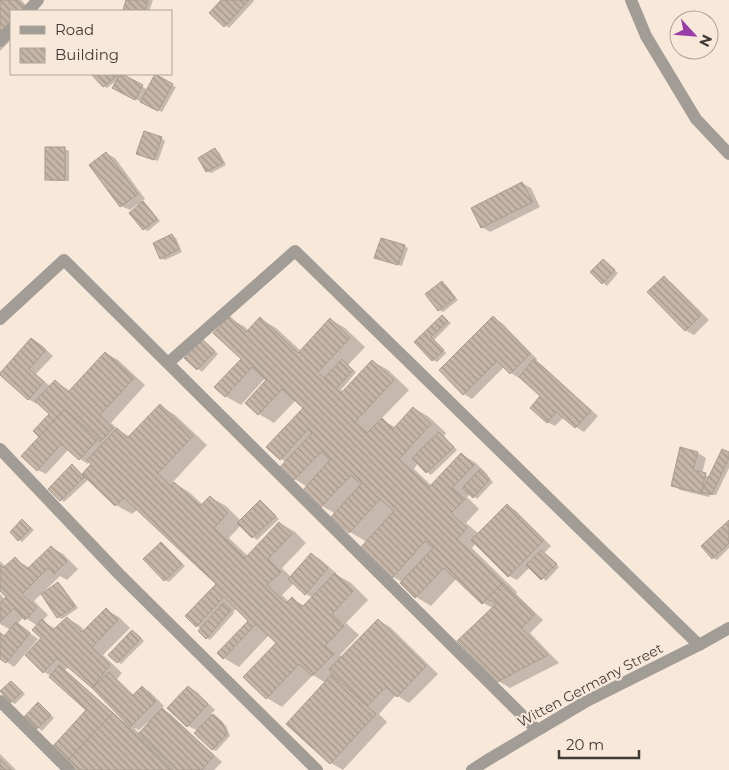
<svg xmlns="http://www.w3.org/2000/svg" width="729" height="770" font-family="Montserrat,sans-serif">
<defs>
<pattern id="building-back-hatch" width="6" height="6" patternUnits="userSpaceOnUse" patternTransform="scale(1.25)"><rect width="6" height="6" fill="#c5b6a7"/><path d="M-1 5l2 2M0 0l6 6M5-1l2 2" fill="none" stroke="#a29589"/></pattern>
</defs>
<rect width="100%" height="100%" fill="#f7e8d9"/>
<!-- shadow -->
<g fill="#0003" fill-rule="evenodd">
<polygon points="0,0 21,0 32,11 11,11 11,40 0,51"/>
<polygon points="127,0 153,0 149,11 128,11 124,9"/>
<polygon points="223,0 253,0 254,1 229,28 211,13"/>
<polygon points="92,74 121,74 124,76 148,90 155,76 176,87 162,112 140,100 139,101 113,87 117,80 107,88 104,86"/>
<polygon points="161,138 165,141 158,161 141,155"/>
<polygon points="46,149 65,149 69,151 69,181 50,181 46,179"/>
<polygon points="215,150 219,152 226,165 211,173 207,171"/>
<polygon points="106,153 115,158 145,199 141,202 147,205 160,221 148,231 144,229 131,213 139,206 138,204 130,210 121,206"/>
<polygon points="522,183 531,188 540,207 490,232 482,227"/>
<polygon points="172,236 176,238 182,252 165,260 161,258"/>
<polygon points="404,246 408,248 402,266 380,259"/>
<polygon points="603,260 618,273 607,286 591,272"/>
<polygon points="664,278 672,283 709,320 694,335 685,330"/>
<polygon points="442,283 446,285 458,300 443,312 439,310"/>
<polygon points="442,316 451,323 434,340 446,353 437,362 433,360 416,342"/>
<polygon points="229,318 245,327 249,331 260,319 276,328 301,351 330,319 345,328 365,347 348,365 356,372 341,390 344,392 372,361 388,370 409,390 381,419 396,428 414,408 429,417 446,433 444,436 457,450 431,475 427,472 418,463 414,469 432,486 461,454 476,463 488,475 487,476 493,482 477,499 470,493 467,497 479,509 466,523 479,534 507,506 515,510 551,546 544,553 559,567 546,581 530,567 517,580 509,576 476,543 472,548 517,592 516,594 543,620 530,633 559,663 510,688 498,681 493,608 483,603 457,578 431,606 416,597 402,582 393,577 367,542 350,532 336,514 322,506 307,487 295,479 281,467 286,462 281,459 268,447 304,408 296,400 274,423 259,414 268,380 266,377 241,405 225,396 242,359"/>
<polygon points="493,318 502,323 537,359 536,361 543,366 598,416 584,432 576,427 564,417 555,426 547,422 542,396 520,376 519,378 511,373 504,367 472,399 464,394"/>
<path d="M 32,339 L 40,344 L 53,356 L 36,374 L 50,386 L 55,381 L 70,391 L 105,353 L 118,360 L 145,385 L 111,423 L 119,430 L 130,437 L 160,406 L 175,415 L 207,445 L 173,482 L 190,493 L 203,505 L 210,497 L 226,506 L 241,521 L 260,502 L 264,504 L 279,519 L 257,540 L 253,537 L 241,525 L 229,538 L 248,556 L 280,523 L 295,532 L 306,543 L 282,568 L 291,577 L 311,554 L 320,559 L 336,573 L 335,574 L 351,583 L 368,600 L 346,623 L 359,635 L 340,655 L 342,658 L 378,620 L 390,627 L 438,674 L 409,703 L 396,695 L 379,714 L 387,722 L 343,770 L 331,763 L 288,724 L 326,683 L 313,675 L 282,707 L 267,698 L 278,643 L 269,635 L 239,667 L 224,658 L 250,621 L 237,608 L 233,612 L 234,613 L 210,640 L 207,638 L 201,629 L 197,626 L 218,584 L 138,509 L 132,514 L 116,505 L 89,479 L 64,502 L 61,500 L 76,468 L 82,475 L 93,464 L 90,461 L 88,464 L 80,459 L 69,449 L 46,474 L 38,470 L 39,439 L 51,413 L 38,402 L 37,404 L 28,399 L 1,374 ZM 294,583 L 306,594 L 313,598 L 305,606 L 292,599 L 289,602 L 282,595 Z"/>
<polygon points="206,343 218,354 202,372 186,358"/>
<polygon points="681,449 698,453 706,458 702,474 710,477 729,454 729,468 716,495 710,495 709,497 680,490 672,485"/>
<polygon points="23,521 34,530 22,542 19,540"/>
<polygon points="729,522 729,548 717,560 713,558"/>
<polygon points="161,543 165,546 185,566 169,582 165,580"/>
<path d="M 51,547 L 63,554 L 78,569 L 67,580 L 60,576 L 34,601 L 48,615 L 42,621 L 56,629 L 67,618 L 79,625 L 85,631 L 106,610 L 119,617 L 130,628 L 103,655 L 122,673 L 117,679 L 134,695 L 142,687 L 150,692 L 164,706 L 161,709 L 170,714 L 222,762 L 214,770 L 77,770 L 87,710 L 51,676 L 44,672 L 25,654 L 14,667 L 0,657 L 0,632 L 5,636 L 11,630 L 0,624 L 0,594 L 5,600 L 8,597 L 0,589 L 0,561 L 6,567 L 15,559 L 30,568 ZM 24,617 L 38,626 L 43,638 L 27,655 L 25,654 L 38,639 L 17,624 ZM 69,666 L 93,687 L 126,720 L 124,722 L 65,670 ZM 148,722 L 149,724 L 140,734 L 134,728 L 135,728 L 139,730 Z"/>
<polygon points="58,584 62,586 78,608 62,619 58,617"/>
<polygon points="136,633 144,641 121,664 118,662"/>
<polygon points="12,682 15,684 25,694 15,704 11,702"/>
<polygon points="189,687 197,692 215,710 211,714 217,717 226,726 230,736 216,751 212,749 198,731 188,726"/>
<polygon points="38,703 42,706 54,718 42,731 25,717"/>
<polygon points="0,754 16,770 0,770"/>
</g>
<!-- building -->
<g fill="url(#building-back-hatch)" stroke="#aa9c8e">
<polygon points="0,0 17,0 25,7 20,11 11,11 11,21 0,32"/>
<polygon points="126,0 148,0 145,11 127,11 123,10"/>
<polygon points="221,0 249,0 224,27 209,13"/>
<polygon points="91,74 119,74 103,87"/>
<polygon points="120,74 122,74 143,85 135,100 112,88"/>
<polygon points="155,74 173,84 158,111 140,102"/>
<polygon points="144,131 162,137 154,160 136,154"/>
<rect x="45" y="147" width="20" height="33"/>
<polygon points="215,148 223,163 206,172 198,158"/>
<polygon points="106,152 138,194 120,207 89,165"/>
<polygon points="522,182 533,202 481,228 471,208"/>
<polygon points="143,201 157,219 143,230 129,213"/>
<polygon points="172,234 179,249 160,259 153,243"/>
<polygon points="381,238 405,245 398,265 374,258"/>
<polygon points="603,259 615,270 602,284 590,272"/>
<polygon points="664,276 701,315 685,331 647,292"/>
<polygon points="442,281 455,298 438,311 425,294"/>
<polygon points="442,315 448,321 431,337 444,350 432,361 414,342"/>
<polygon points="229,316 246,332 260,317 298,353 330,318 350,338 318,372 341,393 372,360 394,380 355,422 367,433 382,418 393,429 413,407 431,424 399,459 429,487 461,453 474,465 452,488 465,499 451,513 467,528 457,539 503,583 482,604 444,568 415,598 400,583 433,548 425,541 392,578 360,548 394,511 380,499 349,533 331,517 361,484 351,475 321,507 303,490 330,460 321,452 294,480 280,467 312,433 308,429 280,460 266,447 303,408 282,389 258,415 245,403 266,380 252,367 225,397 214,387 241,359 213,333"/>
<polygon points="493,316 530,354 510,374 497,361 463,395 439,370"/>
<polygon points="31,338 46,350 29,369 44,382 28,400 0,375 0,373"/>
<polygon points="202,339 215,351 197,370 184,358"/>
<polygon points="105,352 134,378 100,415 113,428 100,442 65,409 40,438 33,431 49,414 35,401 55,380 68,392"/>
<polygon points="342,359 353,370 336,389 324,378"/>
<polygon points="534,359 591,411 575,428 556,412 547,423 530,408 540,396 519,377"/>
<polygon points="160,404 193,436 158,473 171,486 174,482 200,506 210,496 228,513 214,528 245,558 279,522 292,534 268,559 281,572 267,585 286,603 292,597 302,607 335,573 353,591 332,614 344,626 325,646 334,654 312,676 299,664 266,699 243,677 276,643 256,624 223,659 217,653 248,621 224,597 196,627 185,616 216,584 124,498 115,506 82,474 91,464 87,460 117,428 127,438"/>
<polygon points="65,409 98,439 79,460 61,444 37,471 21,456"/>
<polygon points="439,432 454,447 426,473 412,458"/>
<polygon points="680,447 698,452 693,470 706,473 701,493 671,486"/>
<polygon points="722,449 729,452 729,458 712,494 701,493"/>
<polygon points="72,464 84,477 60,501 48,489"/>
<polygon points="480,469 490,479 473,498 462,488"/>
<polygon points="260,500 276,516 252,538 237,523"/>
<polygon points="507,504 544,540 508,577 471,540"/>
<polygon points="22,519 31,528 18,541 10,532"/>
<polygon points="729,520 729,543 712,559 701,546"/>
<polygon points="161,542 182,564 164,581 143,559"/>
<polygon points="51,546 67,561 54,574 48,568 22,594 37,608 25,620 14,608 0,622 0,603 6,597 0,591 0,565 3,568 15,557 27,569"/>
<polygon points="541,550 557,564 541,580 526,565"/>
<polygon points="311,553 328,568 305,595 288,579"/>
<polygon points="58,582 75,606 57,618 41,594"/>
<polygon points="503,583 535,614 519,631 497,603 486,599"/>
<polygon points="223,603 231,610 206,639 198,631"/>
<polygon points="497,603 548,655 497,682 457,641"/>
<polygon points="106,608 118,620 92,647 110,665 92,688 57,658 43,673 25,655 41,638 32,630 42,619 53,630 67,617 82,632"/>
<polygon points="378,619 426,666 397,697 386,687 367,706 332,674 329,669"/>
<polygon points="16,622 30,633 6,663 0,659 0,633 4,636"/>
<polygon points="132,630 141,638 117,663 108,655"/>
<polygon points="59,665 113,713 97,731 66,762 53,746 86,710 49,677"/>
<polygon points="109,672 132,696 142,686 156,701 130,727 92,688"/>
<polygon points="332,674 376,714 330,764 286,724"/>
<polygon points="11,681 22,692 10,703 0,691"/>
<polygon points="188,686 208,704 187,727 167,708"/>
<polygon points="38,702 51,715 37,729 24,717"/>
<polygon points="162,708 214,756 202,770 177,770 138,734"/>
<polygon points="113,713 173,770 75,770 66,762"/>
<polygon points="213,714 222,722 227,734 212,750 194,733"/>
<polygon points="0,759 11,770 0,770"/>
</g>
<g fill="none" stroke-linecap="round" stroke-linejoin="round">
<!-- minor -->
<g stroke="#a19d96" stroke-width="12">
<polyline points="631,0 646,36 696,119 729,154"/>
<polyline points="28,11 38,0"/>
<polyline points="0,41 11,29"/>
<polyline points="0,319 64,260 537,730"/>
<polyline points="168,363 295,251 699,645"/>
<polyline points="0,449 119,574 317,770"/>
<polyline points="0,701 69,770"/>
</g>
<!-- tertiary -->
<polyline stroke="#a19d96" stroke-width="12" points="472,770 486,761 585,702 699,645 729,628"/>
</g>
<g text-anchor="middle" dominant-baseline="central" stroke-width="4.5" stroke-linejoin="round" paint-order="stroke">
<!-- street labels -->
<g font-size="14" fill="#413b35" stroke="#f7e8d9">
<text transform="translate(590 685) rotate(-28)">Witten Germany Street</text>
</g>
</g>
<!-- legend -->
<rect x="10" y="10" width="162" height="65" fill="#f7e8d9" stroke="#aea397"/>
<rect x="20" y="26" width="25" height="8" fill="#a19d96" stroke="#aea397"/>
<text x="55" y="35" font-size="15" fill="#413b35">Road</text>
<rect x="20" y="48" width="25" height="15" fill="url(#building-back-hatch)" stroke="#aea397"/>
<text x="55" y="60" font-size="15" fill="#413b35">Building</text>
<!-- north arrow -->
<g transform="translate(694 35) rotate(116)"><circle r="24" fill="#f7e8d9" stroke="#aea397"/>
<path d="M0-4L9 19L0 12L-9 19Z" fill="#993ea9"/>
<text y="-8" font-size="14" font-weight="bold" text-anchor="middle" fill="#413b35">N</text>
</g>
<!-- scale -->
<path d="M559 750v8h80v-8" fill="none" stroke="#413b35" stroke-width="2.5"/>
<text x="566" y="750" font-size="15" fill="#413b35" stroke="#f7e8d9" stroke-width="4" paint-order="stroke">20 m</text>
</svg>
